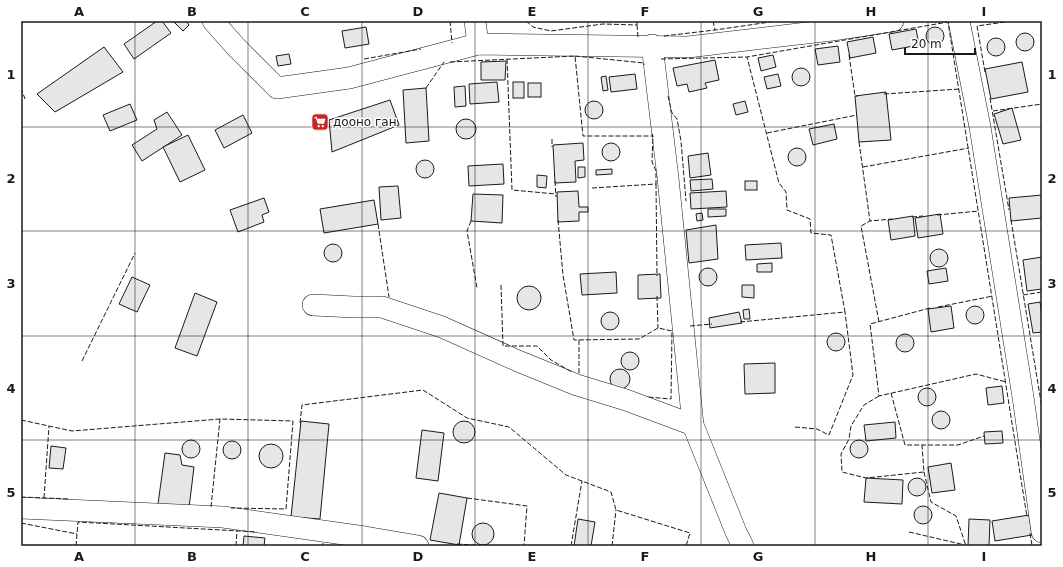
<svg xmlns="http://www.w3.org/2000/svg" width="1063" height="567" font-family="'DejaVu Sans',sans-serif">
<rect width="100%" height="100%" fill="#fff"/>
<!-- building -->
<g fill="#e6e6e6" stroke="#1a1a1a">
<polygon points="157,21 162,21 171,33 134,59 124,44"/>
<polygon points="173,21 186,21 189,25 183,31"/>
<circle cx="935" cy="36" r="9"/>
<polygon points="366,27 369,44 345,48 342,31"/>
<polygon points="916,29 919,45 892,50 889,34"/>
<circle cx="1025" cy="42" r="9"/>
<polygon points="873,37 876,53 850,58 847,42"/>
<circle cx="996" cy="47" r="9"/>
<polygon points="838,46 840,62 818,65 815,49"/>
<polygon points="104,47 123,72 55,112 37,94"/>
<polygon points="289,54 291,64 278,66 276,56"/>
<polygon points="773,55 776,67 761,71 758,58"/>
<polygon points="715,60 719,80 705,83 707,88 689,92 687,84 677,86 673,68"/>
<polygon points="506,61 505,80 481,80 481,62"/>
<polygon points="1022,62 1028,92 991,99 985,69"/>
<circle cx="801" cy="77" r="9"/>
<polygon points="635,74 637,89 611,92 609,77"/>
<polygon points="778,74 781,86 767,89 764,77"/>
<polygon points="606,76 608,90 603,91 601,77"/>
<polygon points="497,82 499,102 470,104 469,84"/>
<rect x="513" y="82" width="11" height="16"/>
<rect x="528" y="83" width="13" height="14"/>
<polygon points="465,86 466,106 455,107 454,87"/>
<polygon points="426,88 429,141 406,143 403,90"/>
<polygon points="886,92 891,140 859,142 855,96"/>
<polygon points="390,100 399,125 332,152 329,120"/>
<circle cx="594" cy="110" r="9"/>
<polygon points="745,101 748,112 736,115 733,104"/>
<polygon points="130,104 137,120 110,131 103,115"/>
<polygon points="1012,108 1021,140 1003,144 994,114"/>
<polygon points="167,112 182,135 142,161 132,145 157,129 154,120"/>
<polygon points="243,115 252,133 224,148 215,130"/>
<circle cx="466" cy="129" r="10"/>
<polygon points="834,124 837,139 813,145 809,129"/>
<polygon points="188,135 205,170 180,182 163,147"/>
<circle cx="611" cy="152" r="9"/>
<polygon points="583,143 584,160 575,161 576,182 555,183 553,145"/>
<circle cx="797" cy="157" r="9"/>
<polygon points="708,153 711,175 690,178 688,156"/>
<circle cx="425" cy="169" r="9"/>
<polygon points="503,164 504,184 469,186 468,166"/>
<polygon points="578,167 585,167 585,177 578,178"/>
<polygon points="612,169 612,174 596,175 596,170"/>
<polygon points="537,175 547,176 546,188 537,187"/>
<polygon points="712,179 713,189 691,191 690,180"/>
<rect x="745" y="181" width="12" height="9"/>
<polygon points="398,186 401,218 381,220 379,187"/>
<polygon points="578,191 579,207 588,207 588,212 579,212 579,221 558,222 557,192"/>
<polygon points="726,191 727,207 691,209 690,193"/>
<polygon points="473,194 503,195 502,223 471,221"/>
<polygon points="1042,195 1042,218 1011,221 1009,198"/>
<polygon points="264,198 269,212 262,215 264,222 238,232 230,210"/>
<polygon points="374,200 378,224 324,233 320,209"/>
<polygon points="708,209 726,209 726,216 708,217"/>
<polygon points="702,213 703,220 697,221 696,214"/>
<polygon points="940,214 943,234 918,238 915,218"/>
<polygon points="913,216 915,236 891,240 888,220"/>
<polygon points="716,225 718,259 689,263 686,230"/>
<polygon points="781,243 782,258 746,260 745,245"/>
<circle cx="333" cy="253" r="9"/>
<circle cx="939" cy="258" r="9"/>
<polygon points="1042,257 1042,289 1027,291 1023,260"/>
<polygon points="772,263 772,272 757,272 757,264"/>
<circle cx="708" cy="277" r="9"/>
<polygon points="946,268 948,281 929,284 927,271"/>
<polygon points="616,272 617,293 582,295 580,274"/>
<polygon points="660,274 661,298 638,299 638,275"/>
<polygon points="132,277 150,285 137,312 119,304"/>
<polygon points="742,285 754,285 754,298 742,297"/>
<circle cx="529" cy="298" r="12"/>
<polygon points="195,293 217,302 197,356 175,348"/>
<polygon points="1040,302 1042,316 1042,332 1033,333 1028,304"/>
<circle cx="975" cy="315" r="9"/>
<polygon points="951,306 954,328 931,332 928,309"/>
<polygon points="749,309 750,319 744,319 743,310"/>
<circle cx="610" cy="321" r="9"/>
<polygon points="739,312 742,323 710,328 709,318"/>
<circle cx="836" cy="342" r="9"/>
<circle cx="905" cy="343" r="9"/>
<circle cx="630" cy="361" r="9"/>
<polygon points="775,363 775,393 745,394 744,364"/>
<circle cx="620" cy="379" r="10"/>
<polygon points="1002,386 1004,403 988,405 986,388"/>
<circle cx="927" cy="397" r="9"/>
<circle cx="941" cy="420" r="9"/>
<circle cx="464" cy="432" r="11"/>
<polygon points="301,421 329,424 320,519 291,517"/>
<polygon points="895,422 896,438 866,441 864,425"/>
<polygon points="422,430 444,433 438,481 416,478"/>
<polygon points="1002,431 1003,443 985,444 984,432"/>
<circle cx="859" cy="449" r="9"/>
<circle cx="191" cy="449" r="9"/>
<circle cx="232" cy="450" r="9"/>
<circle cx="271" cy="456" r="12"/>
<polygon points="51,446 66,448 63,469 49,468"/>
<polygon points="165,453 180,455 182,465 194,467 189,508 158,504"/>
<polygon points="951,463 955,490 932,493 928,467"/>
<circle cx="917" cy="487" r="9"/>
<polygon points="866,478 903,480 902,504 864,502"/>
<polygon points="439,493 467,498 459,545 430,540"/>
<circle cx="923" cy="515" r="9"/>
<polygon points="1029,515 1032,535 995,541 992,521"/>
<polygon points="578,519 595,522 591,546 574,546"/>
<polygon points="969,519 990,520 989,546 968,546"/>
<circle cx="483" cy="534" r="11"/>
<polygon points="244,536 265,538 264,546 243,546"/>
</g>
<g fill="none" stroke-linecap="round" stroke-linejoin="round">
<defs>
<g id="street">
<polyline points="213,21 236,47 277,88 349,78 478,44 688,47 832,30 893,21"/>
<polyline points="475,21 478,44"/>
<polyline points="959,21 980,127 1023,397 1042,532"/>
<polyline points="652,45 668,178 693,425 736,532 743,546"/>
<polyline points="313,305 354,307 382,307 442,327 518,361 577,385 626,400 693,425"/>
<polyline points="21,508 223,517 365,537 418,546"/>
</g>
</defs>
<!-- street casing -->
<use href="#street" stroke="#1a1a1a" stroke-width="22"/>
<!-- street -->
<use href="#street" stroke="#fff" stroke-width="21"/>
<!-- fence -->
<g stroke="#1a1a1a" stroke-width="1" stroke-dasharray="5 2" stroke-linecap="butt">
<polyline points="450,21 452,43"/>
<polyline points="526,21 533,27 551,31 603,24 637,25 637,21"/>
<polyline points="713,21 715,30 777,21"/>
<polyline points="637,25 638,37"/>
<polyline points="664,36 715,30"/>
<polyline points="849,55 855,96 858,96"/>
<polyline points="575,56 644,63 644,65"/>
<polyline points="364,59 421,49"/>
<polyline points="507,59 512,190 556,194"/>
<polyline points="661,59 747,57 948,22 1027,517"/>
<polyline points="450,62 575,56 583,136 653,136 652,133"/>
<polyline points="985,72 977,26 1012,21"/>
<polyline points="21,88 25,99"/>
<polyline points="426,88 444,62"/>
<polyline points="884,94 960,89"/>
<polyline points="668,96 672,113 677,119 681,141 686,201"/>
<polyline points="990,98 1009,210"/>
<polyline points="993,111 1042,104"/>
<polyline points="767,133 857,115"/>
<polyline points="552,139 552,147"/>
<polyline points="859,142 870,221"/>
<polyline points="863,167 969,148"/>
<polyline points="555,181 556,197"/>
<polyline points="656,184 657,276"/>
<polyline points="592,188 656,184 656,171 652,162 653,136"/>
<polyline points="937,215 979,211"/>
<polyline points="912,217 923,216"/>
<polyline points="558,220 563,275 574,340 639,339 658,328 672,331 671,399 648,397"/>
<polyline points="1011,220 1042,408"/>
<polyline points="471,221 467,231 477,288"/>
<polyline points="378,224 389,297"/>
<polyline points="501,285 503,346 537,346 551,360 572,372"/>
<polyline points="1023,295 1042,292"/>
<polyline points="657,296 658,328"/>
<polyline points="938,307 993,296"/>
<polyline points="930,308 870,324 879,396 976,374 1006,382"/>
<polyline points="740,322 845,312 831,235 811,233 810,219 787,210 786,192 779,183 747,57"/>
<polyline points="879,322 861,226 870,221 892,219"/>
<polyline points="690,326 712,324"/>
<polyline points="579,340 579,375"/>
<polyline points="82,361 135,253"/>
<polyline points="891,393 905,445 958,445 984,436"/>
<polyline points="879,396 864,405 851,426 849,439 841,454 842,472 866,478 924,472 922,445"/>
<polyline points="21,420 72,431 220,419 293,421 286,509 231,508"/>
<polyline points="300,423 302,405 423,390 467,418 509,427 566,475 611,492 616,510 690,533 686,546"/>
<polyline points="795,427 817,429 829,435 853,375 845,312"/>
<polyline points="924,472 931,502 956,516 966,546"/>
<polyline points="21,497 70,499"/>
<polyline points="44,498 49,426"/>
<polyline points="467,498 527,506 524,546"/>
<polyline points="211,507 220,419"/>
<polyline points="21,523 77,534"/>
<polyline points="909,532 965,545"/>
<polyline points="1030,533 1032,546"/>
<polyline points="457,544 489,546"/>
<polyline points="76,546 78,522 257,532"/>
<polyline points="236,546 237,531"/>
<polyline points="322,546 323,543"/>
<polyline points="571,546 582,481"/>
<polyline points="612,546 616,510"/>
</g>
</g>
<!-- grid -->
<path fill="none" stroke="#1a1a1a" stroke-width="1" stroke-opacity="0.55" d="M 135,21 L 135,546M 248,21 L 248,546M 362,21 L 362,546M 475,21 L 475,546M 588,21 L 588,546M 701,21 L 701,546M 815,21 L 815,546M 928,21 L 928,546M 21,127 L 1042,127M 21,231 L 1042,231M 21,336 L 1042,336M 21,440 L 1042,440"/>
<!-- icons -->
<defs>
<symbol id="supermarket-square" viewBox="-11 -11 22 22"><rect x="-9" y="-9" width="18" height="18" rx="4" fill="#c62828" stroke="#fff"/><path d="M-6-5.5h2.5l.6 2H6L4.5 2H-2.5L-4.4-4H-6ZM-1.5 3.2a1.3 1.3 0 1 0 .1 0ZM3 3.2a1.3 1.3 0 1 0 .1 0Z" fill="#fff"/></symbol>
</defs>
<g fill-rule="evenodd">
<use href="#supermarket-square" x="310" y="112" width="20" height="20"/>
</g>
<g text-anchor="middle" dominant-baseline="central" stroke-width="3" stroke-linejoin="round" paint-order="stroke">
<!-- poi labels -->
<g font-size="12" fill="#1a1a1a" stroke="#fff" text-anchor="start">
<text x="333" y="122">дооно ган</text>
</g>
</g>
<!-- border -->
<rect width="1063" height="567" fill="none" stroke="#ffffff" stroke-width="44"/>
<!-- scale -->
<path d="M905 48v6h70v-6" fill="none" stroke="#1a1a1a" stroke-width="2"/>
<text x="911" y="48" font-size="12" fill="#1a1a1a" stroke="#ffffff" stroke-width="3" paint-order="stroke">20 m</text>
<rect x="22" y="22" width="1019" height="523" fill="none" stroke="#1a1a1a" stroke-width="1.5"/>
<g font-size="13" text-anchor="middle" font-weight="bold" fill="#1a1a1a">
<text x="79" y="16">A</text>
<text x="192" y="16">B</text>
<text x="305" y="16">C</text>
<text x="418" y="16">D</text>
<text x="532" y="16">E</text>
<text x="645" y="16">F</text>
<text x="758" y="16">G</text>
<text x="871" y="16">H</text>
<text x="984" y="16">I</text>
<text x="11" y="79">1</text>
<text x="1052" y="79">1</text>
<text x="11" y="183">2</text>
<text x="1052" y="183">2</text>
<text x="11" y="288">3</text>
<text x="1052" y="288">3</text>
<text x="11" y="393">4</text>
<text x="1052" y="393">4</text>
<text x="11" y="497">5</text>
<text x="1052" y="497">5</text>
<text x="79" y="561">A</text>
<text x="192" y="561">B</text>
<text x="305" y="561">C</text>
<text x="418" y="561">D</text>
<text x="532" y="561">E</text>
<text x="645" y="561">F</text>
<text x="758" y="561">G</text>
<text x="871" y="561">H</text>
<text x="984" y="561">I</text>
</g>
</svg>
